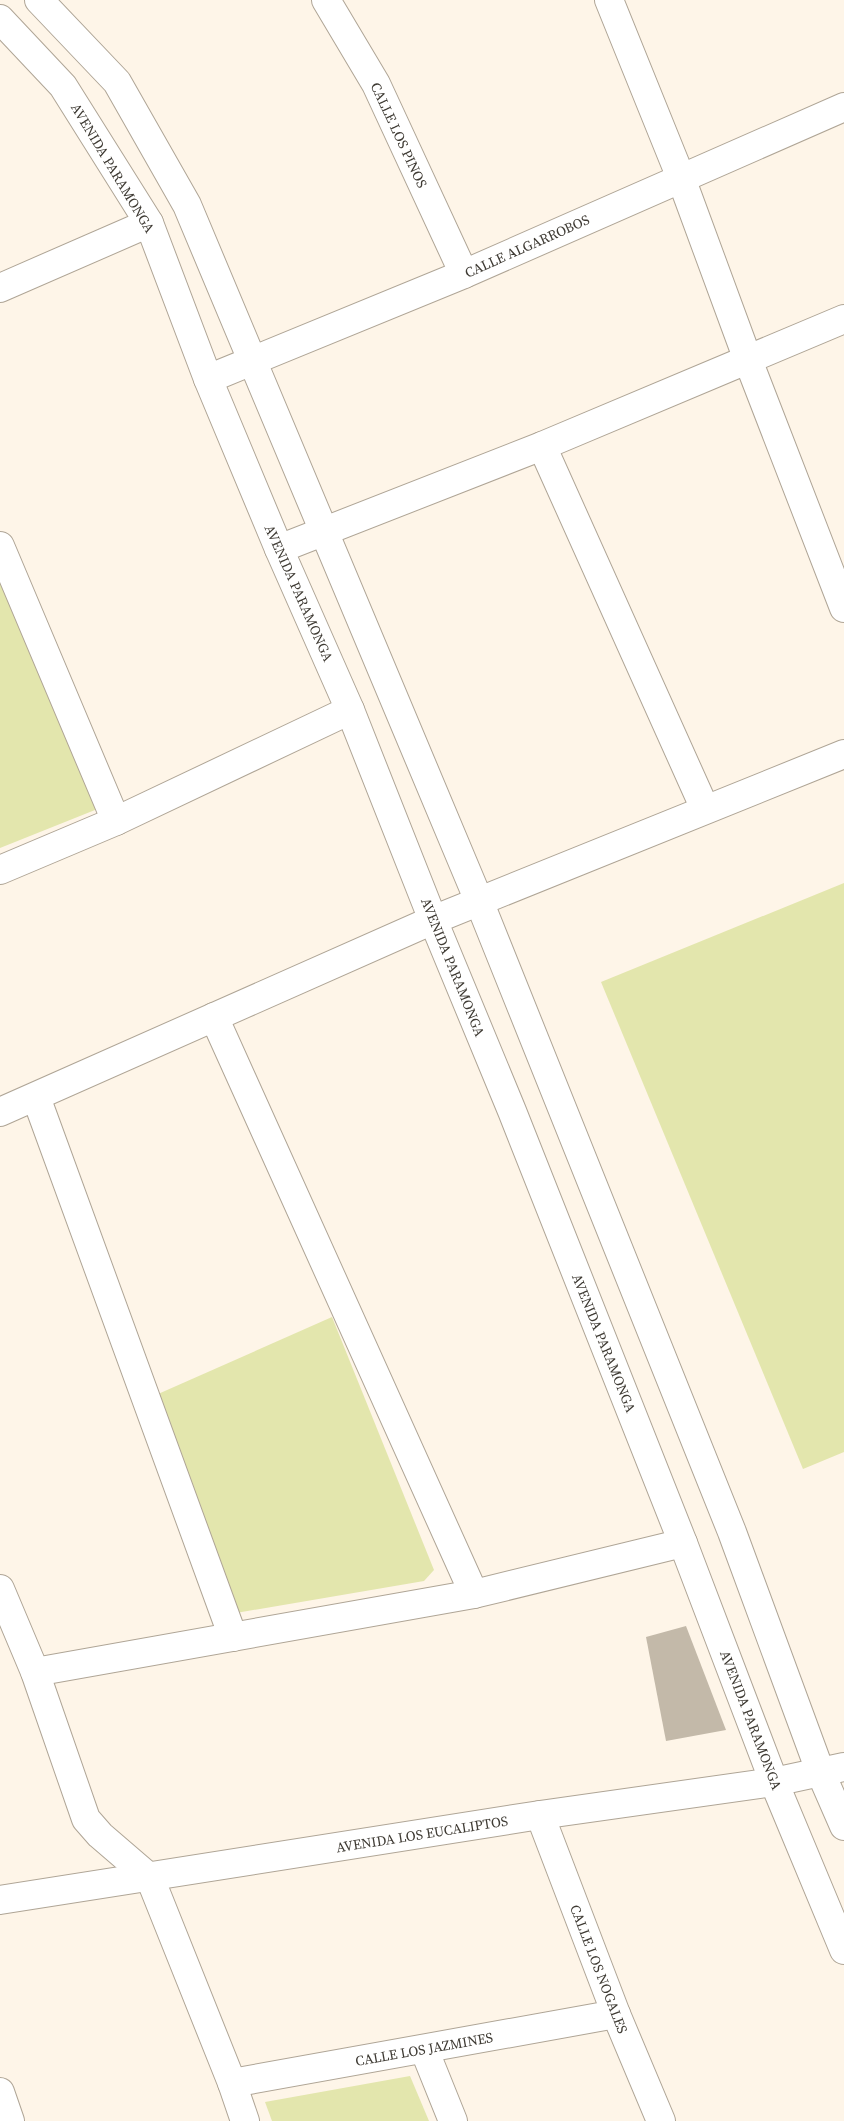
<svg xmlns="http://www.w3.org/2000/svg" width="844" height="2121" font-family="'Source Serif 4',serif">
<rect width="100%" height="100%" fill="#fef5e8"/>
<!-- green -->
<g fill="#e3e6ad">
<polygon points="0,580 100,808 0,848"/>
<polygon points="844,883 844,1452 803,1469 601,982"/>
<polygon points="332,1317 434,1570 424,1581 236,1613 149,1398"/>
<polygon points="410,2076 429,2121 272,2121 265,2102"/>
</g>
<!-- building -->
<polygon fill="#c3b9a9" points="686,1626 726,1730 666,1741 646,1637"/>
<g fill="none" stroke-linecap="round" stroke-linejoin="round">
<defs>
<g id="minor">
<polyline points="326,0 376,84 464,274"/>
<polyline points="609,0 681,178 748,360 844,608"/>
<polyline points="0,288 149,223"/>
<polyline points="208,379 464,274 844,107"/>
<polyline points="542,446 705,809"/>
<polyline points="0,546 116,821"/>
<polyline points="279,549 542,446 844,319"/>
<polyline points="0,870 116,821 350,710"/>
<polyline points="214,1017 474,1594"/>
<polyline points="36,1097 233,1637"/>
<polyline points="0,1112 433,920 844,754"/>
<polyline points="0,1589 35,1672 86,1819 100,1835 150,1878 232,2083 245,2121"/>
<polyline points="35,1672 474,1594 683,1543"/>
<polyline points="540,1815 616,2014 661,2121"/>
<polyline points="0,1900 540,1815 774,1782 844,1767"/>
<polyline points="424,2049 453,2121"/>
<polyline points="232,2083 616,2014"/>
<polyline points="0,2092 10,2121"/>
</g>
<g id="tertiary">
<polyline points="39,0 117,82 187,205 479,901 732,1532 820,1771 844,1826"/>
<polyline points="0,19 63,86 149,223 208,379 279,549 350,710 433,920 512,1111 683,1543 774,1782 844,1950"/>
</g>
</defs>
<!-- minor casing -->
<use href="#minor" stroke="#afa596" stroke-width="30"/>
<!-- tertiary casing -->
<use href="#tertiary" stroke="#afa596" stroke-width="30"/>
<!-- minor -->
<use href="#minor" stroke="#fff" stroke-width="28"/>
<!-- tertiary -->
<use href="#tertiary" stroke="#fff" stroke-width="28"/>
</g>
<g text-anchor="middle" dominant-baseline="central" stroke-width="5" stroke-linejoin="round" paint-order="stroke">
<!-- street labels -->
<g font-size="14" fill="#3f3b34" stroke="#fff">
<text transform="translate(399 135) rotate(65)">CALLE LOS PINOS</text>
<text transform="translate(113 168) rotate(59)">AVENIDA PARAMONGA</text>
<text transform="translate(527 246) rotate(-24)">CALLE ALGARROBOS</text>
<text transform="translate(299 593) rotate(66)">AVENIDA PARAMONGA</text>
<text transform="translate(453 967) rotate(68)">AVENIDA PARAMONGA</text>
<text transform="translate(604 1343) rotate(68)">AVENIDA PARAMONGA</text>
<text transform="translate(751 1720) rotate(69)">AVENIDA PARAMONGA</text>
<text transform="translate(422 1834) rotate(-9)">AVENIDA LOS EUCALIPTOS</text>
<text transform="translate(599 1969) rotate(69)">CALLE LOS NOGALES</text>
<text transform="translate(424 2049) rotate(-10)">CALLE LOS JAZMINES</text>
</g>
</g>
</svg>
